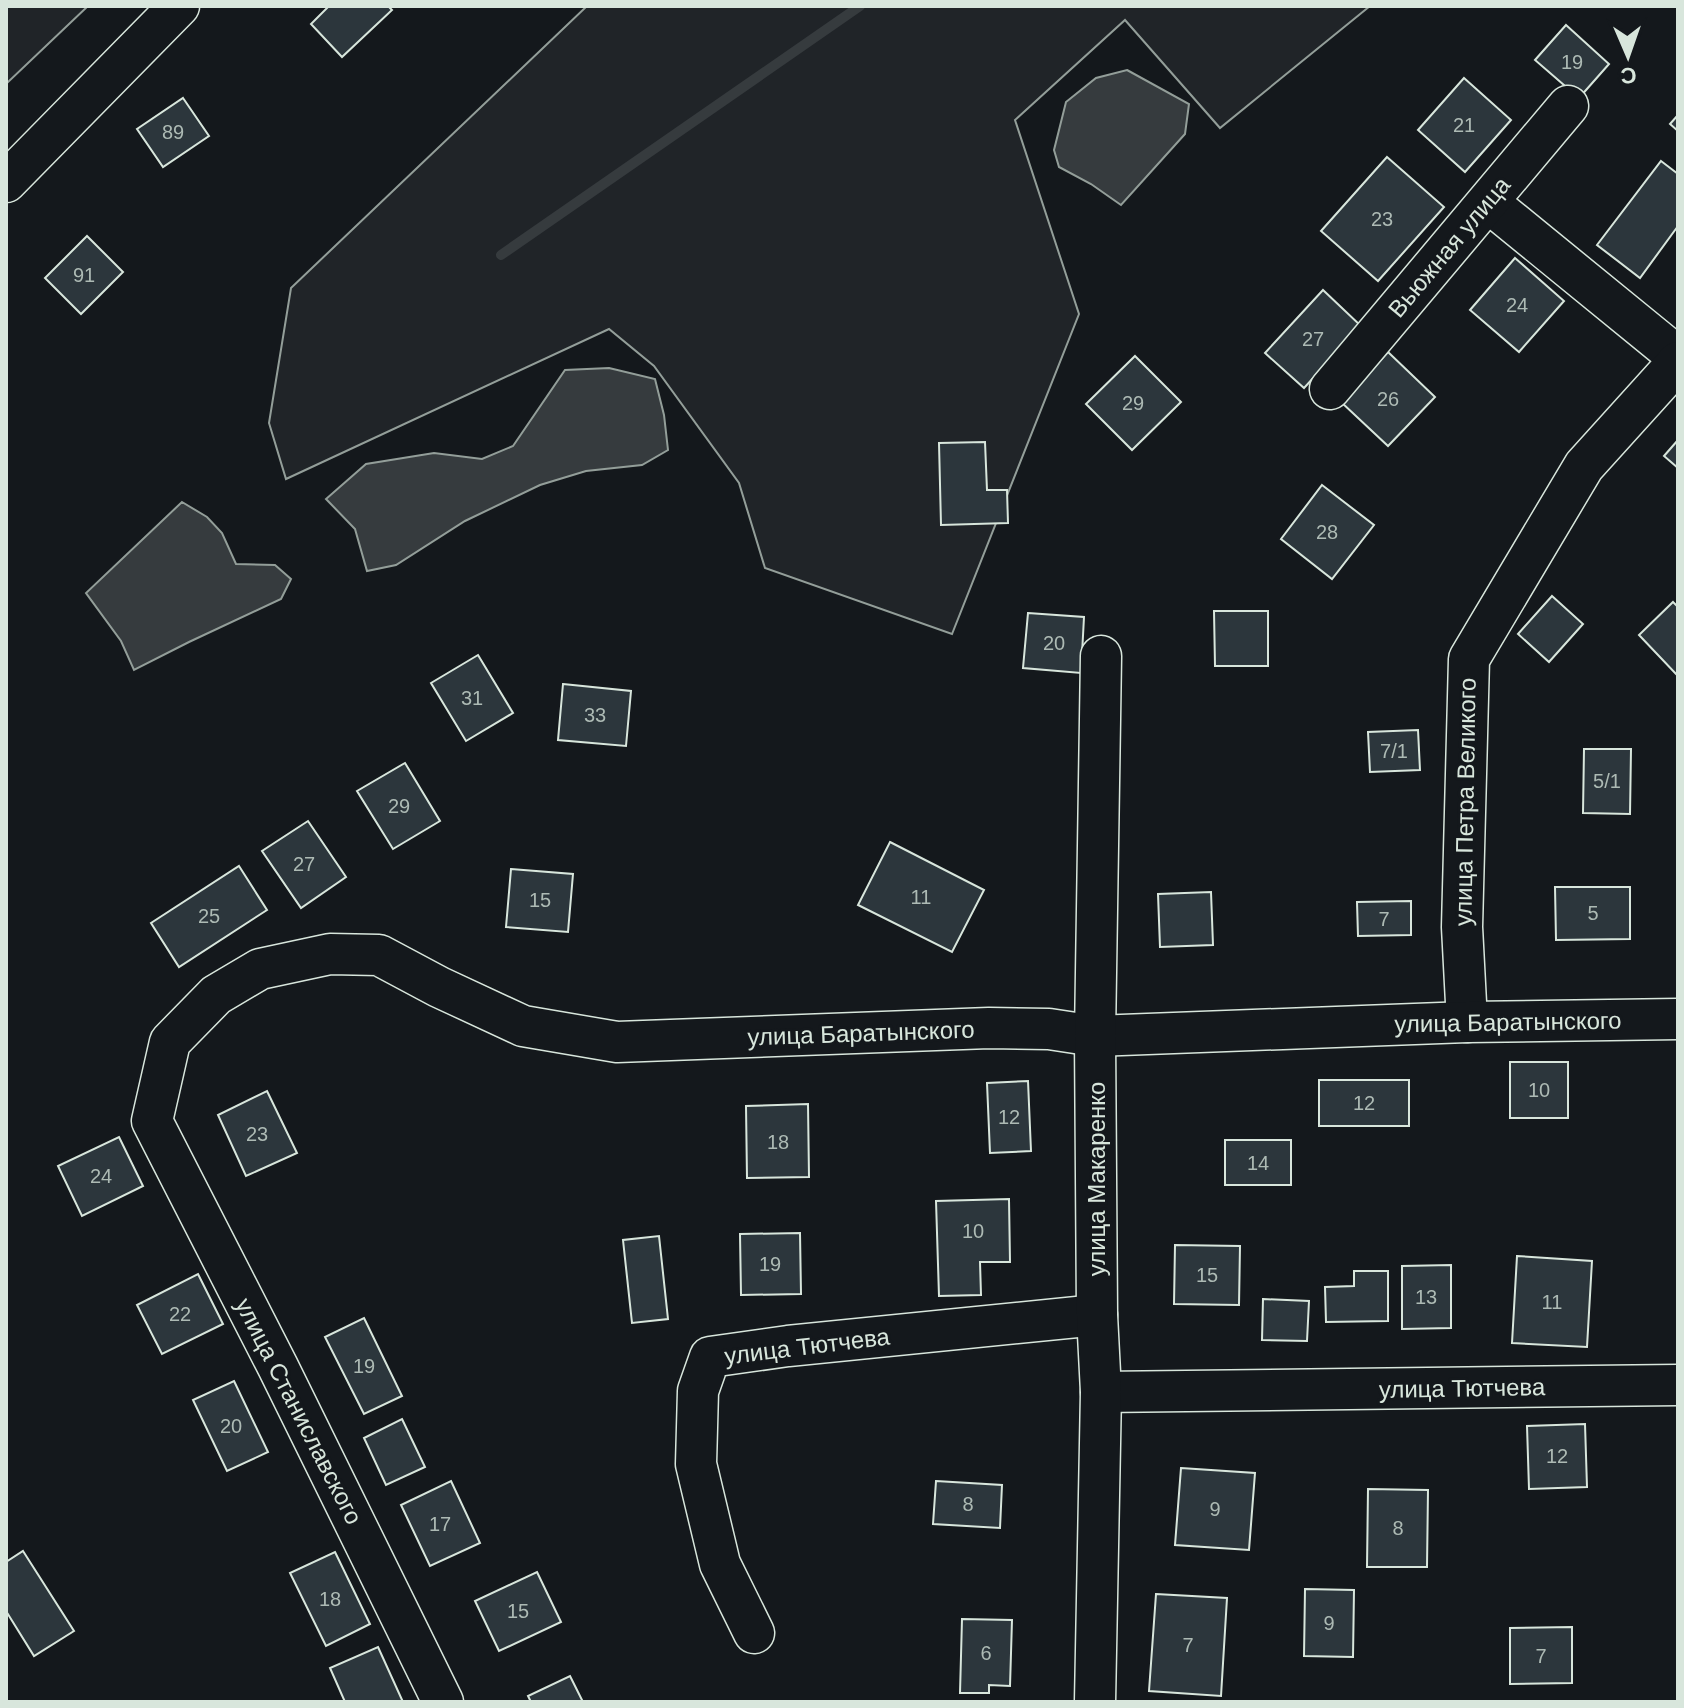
<svg xmlns="http://www.w3.org/2000/svg" width="1684" height="1708" font-family="Arial,sans-serif">
<rect width="100%" height="100%" fill="#14181c"/>
<!-- green -->
<g fill="#202428" stroke="#939e99" stroke-width="2">
<polygon points="6,6 88,6 6,84"/>
<polygon points="587,6 1370,6 1220,128 1125,20 1015,120 1079,314 952,634 765,568 739,483 654,366 609,329 286,479 269,423 291,288"/>
</g>
<!-- water -->
<g fill="#363b3e" stroke="#939e99" stroke-width="2">
<polygon points="1127,70 1189,104 1185,134 1121,205 1091,184 1059,167 1054,150 1066,102 1096,78"/>
<polygon points="609,368 655,379 664,415 668,450 642,465 586,471 540,485 465,521 396,565 367,571 355,529 326,499 366,464 434,453 482,459 513,446 565,370"/>
<polygon points="182,502 207,517 222,533 236,564 275,565 291,579 281,599 189,642 134,670 121,641 86,593"/>
</g>
<g fill="none" stroke-linecap="round" stroke-linejoin="round">
<!-- stream -->
<polyline stroke="#363b3e" stroke-width="10" points="501,255 860,6"/>
</g>
<!-- building -->
<g fill="#2c363c" stroke="#d8e6dc" stroke-width="2">
<polygon points="329,6 388,6 392,10 342,57 311,24"/>
<polygon points="1566,25 1609,64 1579,98 1535,60"/>
<polygon points="1464,78 1511,120 1465,172 1418,130"/>
<polygon points="183,98 209,136 163,167 137,129"/>
<polygon points="1678,115 1678,131 1670,124"/>
<polygon points="1387,157 1444,207 1378,281 1321,231"/>
<polygon points="1661,161 1678,174 1678,226 1640,278 1597,245"/>
<polygon points="87,236 123,272 81,314 45,278"/>
<polygon points="1515,258 1564,301 1519,352 1470,310"/>
<polygon points="1323,290 1361,326 1304,388 1265,353"/>
<polygon points="1388,352 1435,397 1388,446 1341,402"/>
<polygon points="1135,356 1181,402 1132,450 1086,404"/>
<polygon points="1678,440 1678,468 1664,456"/>
<polygon points="985,442 987,490 1007,490 1008,523 941,525 939,443"/>
<polygon points="1322,485 1374,525 1332,579 1281,539"/>
<polygon points="1552,596 1583,624 1549,662 1518,634"/>
<polygon points="1673,602 1678,607 1677,675 1639,635"/>
<polygon points="1214,611 1268,611 1268,666 1215,666"/>
<polygon points="1028,613 1084,617 1081,673 1023,668"/>
<polygon points="478,655 513,713 466,741 431,683"/>
<polygon points="563,684 631,691 626,746 558,740"/>
<polygon points="1418,730 1420,770 1370,772 1368,732"/>
<polygon points="1584,749 1631,749 1630,814 1583,813"/>
<polygon points="405,763 440,821 393,849 357,791"/>
<polygon points="308,821 346,877 301,908 262,851"/>
<polygon points="890,842 984,890 952,952 858,905"/>
<polygon points="239,866 267,910 179,967 151,923"/>
<polygon points="511,869 573,874 568,932 506,927"/>
<polygon points="1555,887 1630,887 1630,939 1556,940"/>
<polygon points="1211,892 1213,945 1160,947 1158,894"/>
<polygon points="1411,901 1411,935 1358,936 1357,902"/>
<rect x="1510" y="1062" width="58" height="56"/>
<rect x="1319" y="1080" width="90" height="46"/>
<polygon points="1028,1081 1031,1151 990,1153 987,1083"/>
<polygon points="267,1091 297,1153 246,1176 218,1115"/>
<polygon points="808,1104 809,1177 747,1178 746,1106"/>
<polygon points="119,1137 143,1186 82,1216 58,1166"/>
<rect x="1225" y="1140" width="66" height="45"/>
<polygon points="1009,1199 1010,1262 980,1262 981,1295 939,1296 936,1201"/>
<polygon points="800,1233 801,1294 741,1295 740,1234"/>
<polygon points="659,1236 668,1319 632,1323 623,1240"/>
<polygon points="1175,1245 1240,1246 1239,1305 1174,1304"/>
<polygon points="1517,1256 1592,1261 1587,1347 1512,1343"/>
<polygon points="1451,1265 1451,1328 1402,1329 1402,1266"/>
<polygon points="1354,1271 1388,1271 1388,1321 1326,1322 1325,1287 1354,1286"/>
<polygon points="198,1274 223,1324 162,1354 137,1305"/>
<polygon points="1263,1299 1309,1301 1307,1341 1262,1340"/>
<polygon points="364,1318 402,1396 364,1414 325,1337"/>
<polygon points="234,1381 268,1452 227,1471 193,1400"/>
<polygon points="402,1419 425,1467 386,1485 364,1438"/>
<polygon points="1585,1424 1587,1487 1529,1489 1527,1426"/>
<polygon points="1181,1468 1255,1473 1249,1550 1175,1545"/>
<polygon points="451,1481 480,1543 430,1566 401,1505"/>
<polygon points="936,1481 1002,1485 1000,1528 933,1524"/>
<polygon points="1368,1489 1428,1490 1427,1567 1367,1567"/>
<polygon points="23,1551 74,1631 34,1656 6,1611 6,1562"/>
<polygon points="335,1552 370,1624 326,1646 290,1573"/>
<polygon points="537,1572 561,1622 499,1651 475,1601"/>
<polygon points="1305,1589 1354,1590 1353,1657 1304,1656"/>
<polygon points="1156,1594 1227,1598 1221,1696 1149,1691"/>
<polygon points="962,1619 1012,1620 1010,1686 989,1685 989,1693 960,1693"/>
<polygon points="1572,1627 1572,1683 1510,1684 1510,1628"/>
<polygon points="378,1647 403,1702 345,1702 330,1668"/>
<polygon points="570,1676 583,1702 531,1702 528,1696"/>
</g>
<g fill="none" stroke-linecap="round" stroke-linejoin="round">
<defs>
<g id="minor">
<polyline points="6,182 179,6"/>
<polyline points="1488,202 1678,357"/>
<polyline points="1330,389 1568,106"/>
<polyline points="1467,1022 1462,927 1469,659 1584,466 1678,362"/>
<polyline points="1101,1392 1678,1385"/>
<polyline points="754,1633 720,1564 696,1464 698,1391 710,1357 788,1346 1097,1315"/>
<polyline points="443,1702 278,1367 152,1121 170,1042 216,995 260,969 330,954 379,955 439,987 523,1026 617,1042 989,1028 1049,1029 1095,1036 1467,1022 1678,1019"/>
<polyline points="1095,1702 1101,1392 1097,1315 1095,1036 1101,656"/>
</g>
</defs>
<!-- minor casing -->
<use href="#minor" stroke="#d8e6dc" stroke-width="43"/>
<!-- minor -->
<use href="#minor" stroke="#14181c" stroke-width="40"/>
</g>
<g text-anchor="middle" dominant-baseline="central" stroke-width="6" stroke-linejoin="round" paint-order="stroke">
<!-- number labels -->
<g font-size="20" fill="#adbab4">
<text x="1572" y="62">19</text>
<text x="1464" y="125">21</text>
<text x="173" y="132">89</text>
<text x="1382" y="219">23</text>
<text x="84" y="275">91</text>
<text x="1517" y="305">24</text>
<text x="1313" y="339">27</text>
<text x="1388" y="399">26</text>
<text x="1133" y="403">29</text>
<text x="1327" y="532">28</text>
<text x="1054" y="643">20</text>
<text x="472" y="698">31</text>
<text x="595" y="715">33</text>
<text x="1394" y="751">7/1</text>
<text x="1607" y="781">5/1</text>
<text x="399" y="806">29</text>
<text x="304" y="864">27</text>
<text x="921" y="897">11</text>
<text x="540" y="900">15</text>
<text x="1593" y="913">5</text>
<text x="209" y="916">25</text>
<text x="1384" y="919">7</text>
<text x="1539" y="1090">10</text>
<text x="1364" y="1103">12</text>
<text x="1009" y="1117">12</text>
<text x="257" y="1134">23</text>
<text x="778" y="1142">18</text>
<text x="1258" y="1163">14</text>
<text x="101" y="1176">24</text>
<text x="973" y="1231">10</text>
<text x="770" y="1264">19</text>
<text x="1207" y="1275">15</text>
<text x="1426" y="1297">13</text>
<text x="1552" y="1302">11</text>
<text x="180" y="1314">22</text>
<text x="364" y="1366">19</text>
<text x="231" y="1426">20</text>
<text x="1557" y="1456">12</text>
<text x="968" y="1504">8</text>
<text x="1215" y="1509">9</text>
<text x="440" y="1524">17</text>
<text x="1398" y="1528">8</text>
<text x="330" y="1599">18</text>
<text x="518" y="1611">15</text>
<text x="1329" y="1623">9</text>
<text x="1188" y="1645">7</text>
<text x="986" y="1653">6</text>
<text x="1541" y="1656">7</text>
</g>
<!-- street labels -->
<g font-size="24" fill="#d8e6dc" stroke="#14181c">
<text transform="translate(1449 247) rotate(-50)">Вьюжная улица</text>
<text transform="translate(1465 802) rotate(-89)">улица Петра Великого</text>
<text transform="translate(1508 1022) rotate(-1)">улица Баратынского</text>
<text transform="translate(861 1033) rotate(-2)">улица Баратынского</text>
<text transform="translate(1096 1179) rotate(-90)">улица Макаренко</text>
<text transform="translate(807 1346) rotate(-7)">улица Тютчева</text>
<text transform="translate(1462 1388) rotate(-1)">улица Тютчева</text>
<text transform="translate(299 1411) rotate(63)">улица Станиславского</text>
</g>
</g>
<!-- border -->
<rect width="1684" height="1708" fill="none" stroke="#d8e6dc" stroke-width="16"/>
<!-- north arrow -->
<g transform="translate(1628 56) rotate(178)" stroke="#14181c" stroke-width="6" paint-order="stroke">
<path d="M0-6L14 30L0 20L-14 30Z" fill="#d8e6dc"/>
<text y="-12" font-size="22" font-weight="bold" text-anchor="middle" fill="#d8e6dc">С</text>
</g>
</svg>
